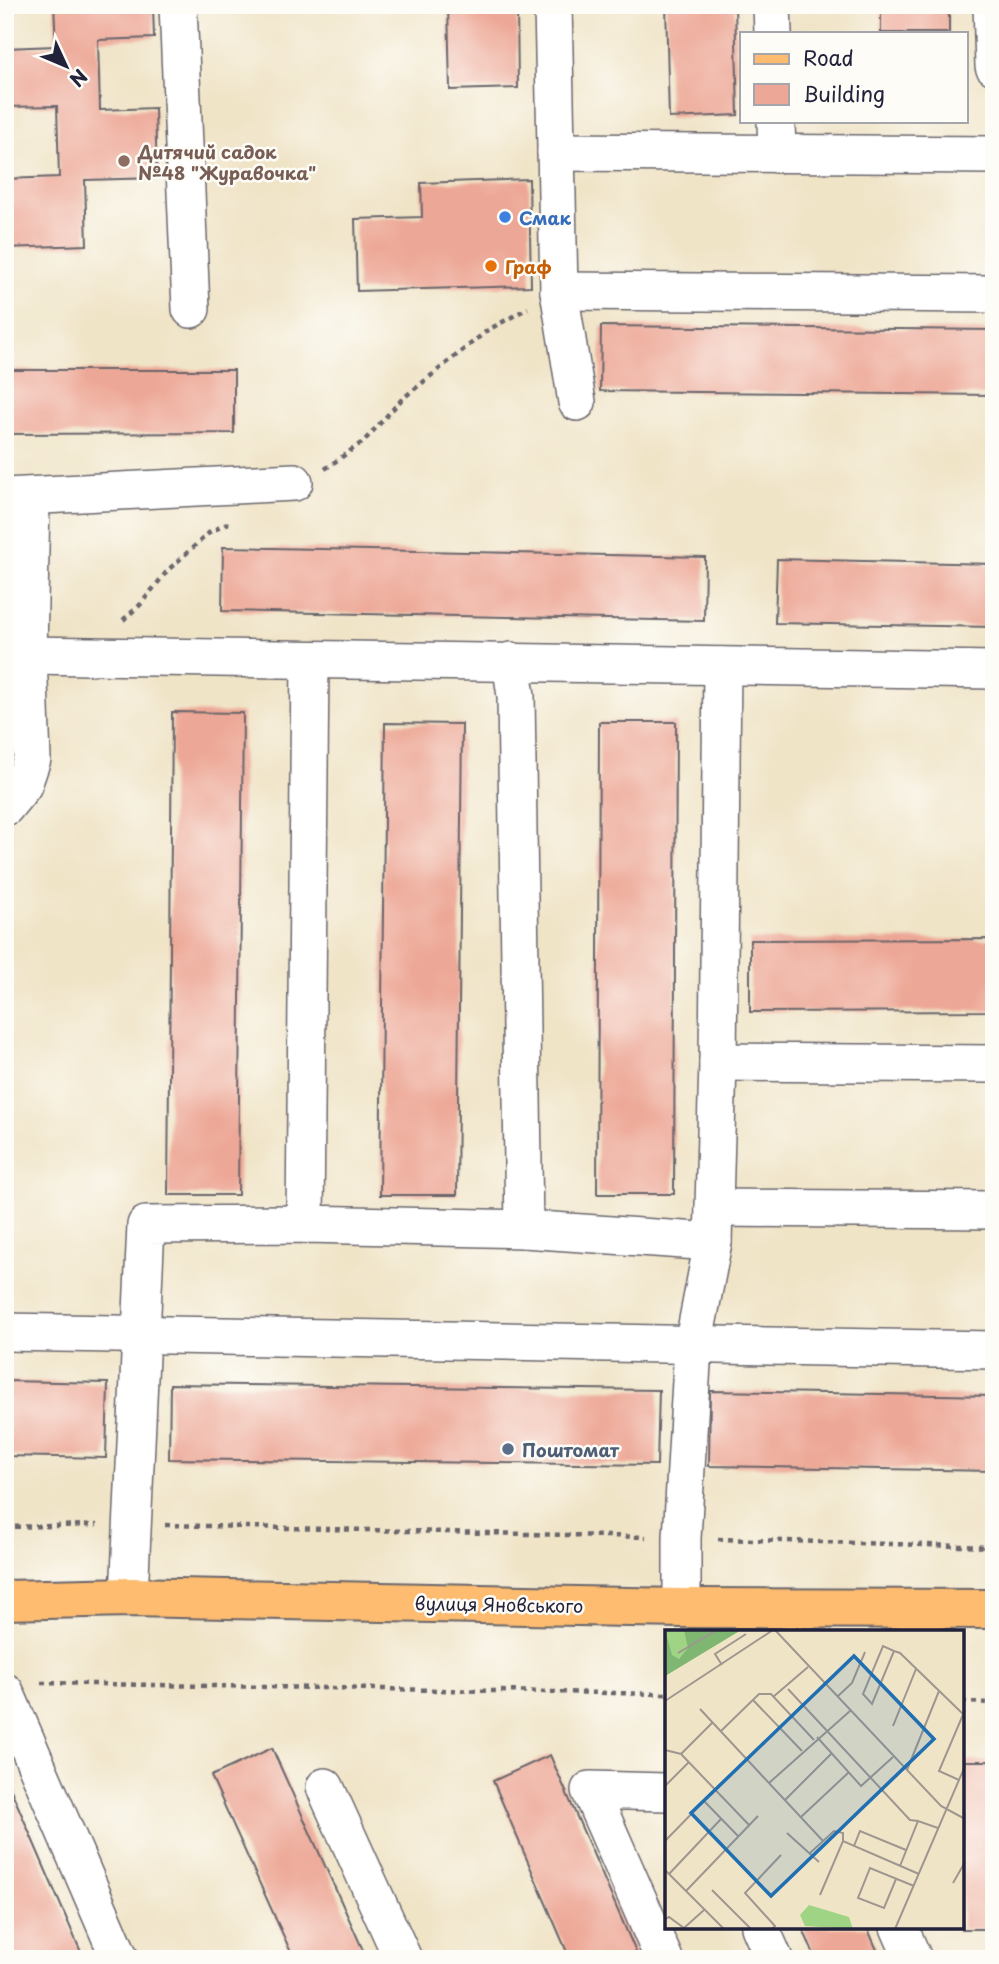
<svg xmlns="http://www.w3.org/2000/svg" width="999" height="1964" font-family="'Playpen Sans',sans-serif">
<rect width="100%" height="100%" fill="#fdfcf7"/>
<filter id="ink" filterUnits="userSpaceOnUse"><feTurbulence type="fractalNoise" baseFrequency=".0143" numOctaves="2"/><feDisplacementMap in="SourceGraphic" scale="14" xChannelSelector="R" yChannelSelector="G"/><feConvolveMatrix kernelMatrix="1 2 1 2 8 2 1 2 1" color-interpolation-filters="sRGB"/></filter>
<filter id="wash" filterUnits="userSpaceOnUse"><feTurbulence type="fractalNoise" baseFrequency=".00686" numOctaves="4" result="noise"/><feDisplacementMap in="SourceGraphic" scale="28" xChannelSelector="R" yChannelSelector="G"/><feGaussianBlur stdDeviation="1.57" result="paint"/><feColorMatrix in="noise" values="0 0 0 0 0 0 0 0 0 0 0 0 0 0 0 0 0 1.4 0 .05"/><feComposite in="paint" operator="in"/></filter>
<g filter="url(#wash)">
<rect width="100%" height="100%" fill="#f0e4c7"/>
<g id="blocks">
<!-- building -->
<g fill="#eda796">
<polygon points="54,5 153,5 154,38 98,40 100,110 155,108 157,178 85,180 87,245 5,248 5,179 59,177 57,106 5,107 5,48 56,46"/>
<polygon points="448,5 517,5 518,88 450,90"/>
<polygon points="666,5 735,5 738,115 669,118"/>
<rect x="881" y="5" width="68" height="28"/>
<polygon points="529,179 531,286 357,291 355,219 422,217 421,183"/>
<polygon points="601,326 994,330 994,395 600,391"/>
<polygon points="5,370 234,370 234,433 5,434"/>
<polygon points="223,547 705,557 704,621 222,611"/>
<polygon points="777,559 994,564 994,627 775,623"/>
<polygon points="172,712 243,713 238,1195 168,1195"/>
<polygon points="599,722 676,722 674,1194 597,1194"/>
<polygon points="385,723 462,724 457,1195 380,1195"/>
<polygon points="994,939 994,1011 750,1012 750,940"/>
<polygon points="5,1381 108,1383 106,1458 5,1456"/>
<polygon points="170,1384 659,1390 657,1465 169,1459"/>
<polygon points="710,1391 994,1396 994,1471 709,1466"/>
<polygon points="272,1748 367,1959 294,1959 211,1776"/>
<polygon points="550,1755 639,1959 570,1959 493,1781"/>
<rect x="962" y="1761" width="32" height="168"/>
<polygon points="5,1776 84,1959 8,1959 5,1953"/>
<polygon points="802,1927 867,1927 881,1959 816,1959"/>
</g>
</g>
</g>
<g filter="url(#ink)">
<use href="#blocks" fill-opacity="0" stroke="#6a666c" stroke-width="2"/>
<g fill="none" stroke-linecap="round" stroke-linejoin="round">
<defs>
<g id="minor">
<polyline points="178,5 191,309"/>
<polyline points="553,5 559,291 577,402"/>
<polyline points="772,5 773,33"/>
<polyline points="992,5 994,66"/>
<polyline points="776,121 777,154"/>
<polyline points="556,152 994,155"/>
<polyline points="559,291 994,294"/>
<polyline points="5,497 294,482"/>
<polyline points="28,655 994,670"/>
<polyline points="511,661 516,696 524,1229"/>
<polyline points="5,807 23,785 32,759 28,655 31,497"/>
<polyline points="718,1062 994,1064"/>
<polyline points="714,1208 994,1210"/>
<polyline points="305,1224 310,660"/>
<polyline points="5,1332 994,1350"/>
<polyline points="129,1597 146,1225 305,1224 524,1229 713,1242"/>
<polyline points="682,1608 682,1538 693,1346 713,1242 718,1062 722,666"/>
<polyline points="5,1692 120,1959"/>
<polyline points="325,1787 403,1959"/>
<polyline points="760,1927 774,1959"/>
<polyline points="899,1927 913,1959"/>
<polyline points="664,1959 590,1790 666,1792"/>
</g>
<polyline id="major" points="5,1600 129,1597 682,1608 994,1609"/>
</defs>
<!-- minor casing -->
<use href="#minor" stroke="#6a666c" stroke-width="40"/>
<!-- major casing -->
<use href="#major" stroke="#6a666c" stroke-width="42"/>
<!-- path -->
<g stroke="#6a666c" stroke-width="4.5" stroke-dasharray="5 5" stroke-linecap="butt">
<polyline points="325,469 364,441 402,399 488,330 528,308"/>
<polyline points="123,620 140,605 168,570 210,532 229,523"/>
<polyline points="165,1525 646,1537"/>
<polyline points="5,1527 97,1525"/>
<polyline points="718,1539 994,1547"/>
<polyline points="41,1683 666,1694"/>
<polyline points="962,1702 994,1703"/>
</g>
<!-- minor -->
<use href="#minor" stroke="#fff" stroke-width="37"/>
<!-- major -->
<use href="#major" stroke="#fdbc6f" stroke-width="38"/>
</g>
</g>
<!-- markers -->
<circle fill="#8d6e63" stroke="#fdfcf7" stroke-width="2.5" cx="124" cy="161" r="7"/>
<circle fill="#3f7fe0" stroke="#fdfcf7" stroke-width="2.5" cx="505" cy="217" r="7"/>
<circle fill="#e8710a" stroke="#fdfcf7" stroke-width="2.5" cx="491" cy="266" r="7"/>
<circle fill="#5c6f8a" stroke="#fdfcf7" stroke-width="2.5" cx="508" cy="1449" r="7"/>
<g text-anchor="middle" dominant-baseline="central" stroke-width="5" stroke-linejoin="round" paint-order="stroke">
<!-- education labels -->
<g font-size="18" font-weight="bold" fill="#785e54" stroke="#fdfcf7" text-anchor="start">
<text x="138" y="151">Дитячий садок<tspan x="138" dy="21">№48 "Журавочка"</tspan></text>
</g>
<!-- shop labels -->
<g font-size="18" font-weight="bold" fill="#366cbe" stroke="#fdfcf7" text-anchor="start">
<text x="519" y="217">Смак</text>
</g>
<!-- food labels -->
<g font-size="18" font-weight="bold" fill="#c56008" stroke="#fdfcf7" text-anchor="start">
<text x="505" y="266">Граф</text>
</g>
<!-- service labels -->
<g font-size="18" font-weight="bold" fill="#4e5e75" stroke="#fdfcf7" text-anchor="start">
<text x="522" y="1449">Поштомат</text>
</g>
<!-- street labels -->
<g font-size="18" fill="#22223b" stroke="#fdfcf7">
<text transform="translate(499 1604) rotate(1)">вулиця Яновського</text>
</g>
</g>
<!-- overview -->
<g transform="translate(665 1630)">
<rect width="299" height="299" fill="#f0e4c7"/>
<path d="M 0,0 L 76,0 L 0,46 ZM 144,275 L 184,287 L 188,299 L 140,296 L 135,285 Z" fill="#9fd485"/>
<path d="M 0,0 L 7,25 L 14,29 L 23,18 L 19,0 L 76,0 L 0,46 Z" fill="#7fb672"/>
<path fill="none" stroke="#9e968f" stroke-width="2" d="M 110,0 L 276,176 L 300,189M 229,21 L 207,74 L 198,64 L 218,16 L 229,21 L 235,23 L 298,84M 13,23 L 52,0M 57,35 L 50,24 L 81,4M 123,59 L 245,190 L 253,191M 108,67 L 143,37M 172,67 L 187,53 L 200,22M 88,70 L 137,121M 0,71 L 108,0M 35,79 L 158,211M 228,96 L 251,39M 55,102 L 94,64 L 106,64 L 149,110M 152,107 L 196,156 L 228,127M 0,120 L 16,124 L 85,196M 16,124 L 47,93M 242,140 L 274,61M 294,150 L 274,141 L 300,80M 104,153 L 185,81M 0,156 L 24,132M 120,170 L 166,124M 136,187 L 183,143M 122,203 L 154,232M 0,211 L 39,171 L 74,207M 189,216 L 195,201 L 241,220M 145,223 L 169,201 L 178,203 L 178,211M 235,236 L 253,191 L 273,198M 0,240 L 59,299M 4,244 L 56,189M 231,249 L 219,278 L 193,268 L 205,238 L 249,256M 288,253 L 300,232M 47,260 L 86,299M 21,261 L 93,186M 155,265 L 178,211 L 254,244M 0,289 L 4,287 L 19,298 L 39,280M 107,299 L 110,296 L 80,263 L 116,225M 230,299 L 300,136"/>
<path fill="#1f6fb2" fill-opacity="0.15" stroke="#1f6fb2" stroke-width="3.5" d="M 189,26 L 269,109 L 106,266 L 26,183 Z"/>
<rect width="299" height="299" fill="none" stroke="#22223b" stroke-width="3.5"/>
</g>
<!-- margin -->
<rect width="999" height="1964" fill="none" stroke="#fdfcf7" stroke-width="28"/>
<!-- legend -->
<rect x="740" y="32" width="228" height="91" fill="#fdfcf7" stroke="#a5a5ac" stroke-width="2"/>
<rect x="754" y="54" width="35" height="10" fill="#fdbc6f" stroke="#a5a5ac" stroke-width="2"/>
<text x="803" y="66" font-size="21" fill="#22223b">Road</text>
<rect x="754" y="84" width="35" height="21" fill="#eda796" stroke="#a5a5ac" stroke-width="2"/>
<text x="803" y="102" font-size="21" fill="#22223b">Building</text>
<!-- north arrow -->
<g transform="translate(66 66) rotate(134)" stroke="#fdfcf7" stroke-width="5" paint-order="stroke">
<path d="M0-5L12 26L0 18L-12 26Z" fill="#22223b"/>
<text y="-10" font-size="19" font-weight="bold" text-anchor="middle" fill="#22223b">N</text>
</g>
</svg>
